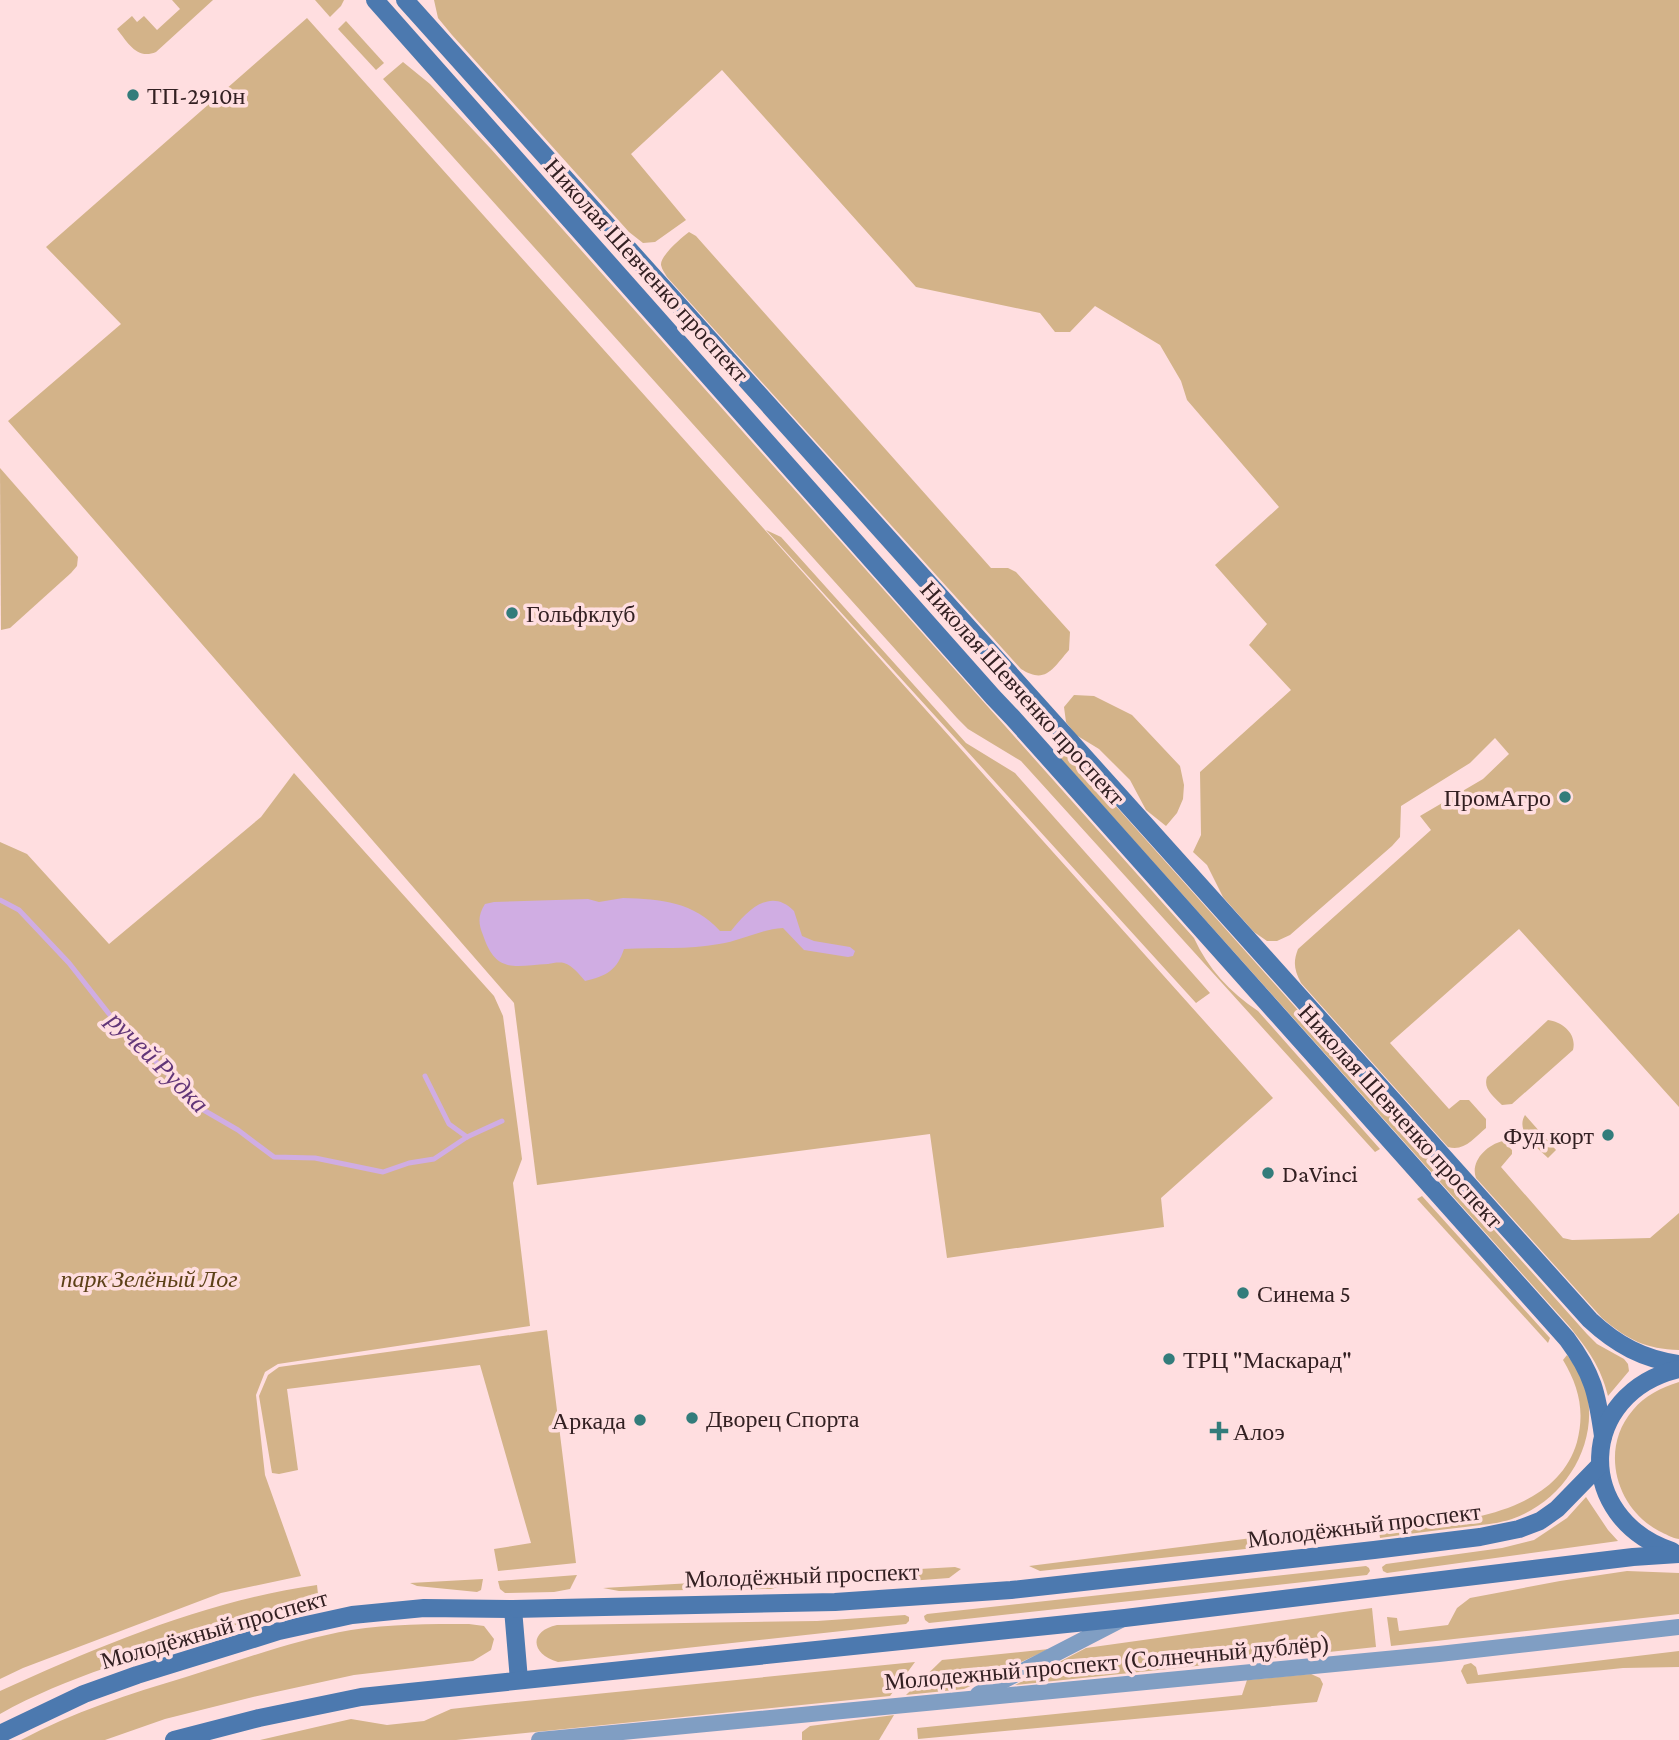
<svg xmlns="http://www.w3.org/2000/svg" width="1679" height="1740" font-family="'Crimson Pro',serif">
<rect width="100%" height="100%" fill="#ffdee0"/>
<!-- green -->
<g fill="#d3b389">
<path d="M 172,0 L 213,0 L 156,52 C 137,60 128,43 117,29 L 132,16 L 137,22 L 144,16 L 157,30 L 180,9 Z"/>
<polygon points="315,0 344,0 341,6 330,17"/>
<path d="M 434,0 L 1679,0 L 1679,1107 L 1519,929 L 1390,1043 L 1449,1109 L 1460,1100 L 1469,1100 L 1486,1119 L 1486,1128 C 1474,1138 1464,1152 1448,1147 L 1301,983 C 1294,970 1293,962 1298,949 L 1431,830 L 1420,816 L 1483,779 L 1509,754 L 1495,738 L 1470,763 L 1401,806 L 1400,837 L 1392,846 L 1290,935 L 1277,941 L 1267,941 L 1254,932 L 1223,897 L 1207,865 L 1193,852 L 1201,835 L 1200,772 L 1291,690 L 1249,645 L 1267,624 L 1215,565 L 1279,507 L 1187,400 L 1181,381 L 1160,345 L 1095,306 L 1070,332 L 1055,332 L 1040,313 L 916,287 L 722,70 L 631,154 L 686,220 L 655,242 L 643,243 L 629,232 L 452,35 L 438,18 Z"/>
<polygon points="307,18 1273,1098 1161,1198 1164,1227 947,1258 930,1134 537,1185 514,1003 8,421 121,324 46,247"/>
<polygon points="346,21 384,63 376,70 338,29"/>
<path d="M 403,62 L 430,84 L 491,149 L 1194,938 C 1208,969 1230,992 1258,1011 L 1380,1149 L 1375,1152 L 1021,761 L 968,729 L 957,718 L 383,79 Z"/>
<path d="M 689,232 L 696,236 L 991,568 L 1008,568 L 1016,572 L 1070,632 L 1069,650 C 1053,668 1046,685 1021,669 L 667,277 C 665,273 662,270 661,265 C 660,256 682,237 689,232 Z"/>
<polygon points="0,468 78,557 77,566 71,573 10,628 1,630"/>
<polygon points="766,530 781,537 966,743 1015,773 1210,993 1196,1003"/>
<polygon points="1074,695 1094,696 1132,715 1180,766 1184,785 1183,799 1177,813 1166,826 1146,810 1130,780 1099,749 1076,735 1066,722 1064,707"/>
<path d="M 1058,744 L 1064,748 L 1587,1334 L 1597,1344 L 1624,1359 L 1628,1364 L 1629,1371 L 1608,1396 C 1601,1367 1587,1348 1569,1326 L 1054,751 Z"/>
<polygon points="294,773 494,996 503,1016 522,1159 513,1183 530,1326 278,1364 265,1372 256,1395 265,1475 301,1576 221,1593 23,1668 0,1679 0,842 27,854 109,944 261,817"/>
<path d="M 1548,1020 C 1563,1022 1577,1034 1573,1050 L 1512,1104 L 1502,1105 C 1493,1096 1483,1089 1487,1077 Z"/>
<path d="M 1525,1115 L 1556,1150 L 1548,1158 C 1536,1146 1515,1132 1525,1115 Z"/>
<path d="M 1503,1141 L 1512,1150 L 1512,1154 L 1501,1167 L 1563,1238 L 1572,1240 L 1650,1238 L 1679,1213 L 1679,1350 C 1646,1349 1628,1340 1602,1318 L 1476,1178 C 1470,1162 1486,1145 1503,1141 Z"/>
<polygon points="1422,1196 1550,1338 1548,1343 1417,1199"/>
<polygon points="547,1330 576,1563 498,1571 494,1549 531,1543 480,1365 287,1389 298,1470 279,1474 272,1473 259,1396 268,1375 279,1367"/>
<path d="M 1567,1355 C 1573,1363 1580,1372 1584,1382 C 1603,1439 1567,1500 1512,1519 C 1497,1524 1480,1525 1465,1527 C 1436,1530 1408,1534 1380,1538 L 1379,1531 C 1445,1522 1554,1520 1577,1442 C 1585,1411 1579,1387 1563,1360 Z"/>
<path d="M 1679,1382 L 1679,1539 C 1671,1538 1666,1534 1659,1531 C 1616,1508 1599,1449 1633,1410 C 1645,1395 1661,1388 1679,1382 Z"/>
<polygon points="1586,1497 1608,1530 1618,1541 1387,1573 1383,1571 1382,1567 1386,1564 1502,1548 1534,1540 1567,1518"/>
<polygon points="1292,1533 1293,1538 1264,1547 1040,1571 1029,1566"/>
<polygon points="1366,1566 1369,1568 1370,1571 1367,1575 929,1623 925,1620 924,1616 927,1614"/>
<path d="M 955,1567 L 961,1569 L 949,1578 L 882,1583 C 874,1582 869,1580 866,1572 Z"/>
<polygon points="1627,1571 1679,1573 1679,1614 1391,1646 1387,1617 1397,1618 1399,1631 1448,1625 1457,1608 1470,1598 1560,1581"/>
<polygon points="577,1575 570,1589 554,1592 505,1593 500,1589 498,1581"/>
<polygon points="783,1578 783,1583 778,1587 771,1589 619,1591 603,1588"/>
<polygon points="483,1579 481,1590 477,1592 417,1586 410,1583"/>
<path d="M 317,1585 L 318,1594 C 284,1605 251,1620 217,1632 C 144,1656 67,1676 0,1714 L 0,1691 C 102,1645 206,1601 317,1585 Z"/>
<polygon points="1372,1608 1376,1647 1015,1685 1086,1648"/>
<path d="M 905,1615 L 909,1617 L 909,1621 L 906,1624 L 558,1662 C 530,1654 529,1631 557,1625 L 817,1621 Z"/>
<path d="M 469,1624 L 484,1626 L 494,1639 L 491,1650 L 473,1661 L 354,1675 L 253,1697 L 165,1719 L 105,1740 L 21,1740 C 73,1712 129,1694 186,1677 C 240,1660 295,1640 351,1630 C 390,1624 430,1624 469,1624 Z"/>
<polygon points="1049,1649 964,1689 906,1695 942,1660"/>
<polygon points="1679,1651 1679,1667 1623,1668 1467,1684 1461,1671 1464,1665 1471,1663 1476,1667 1478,1675"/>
<polygon points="915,1662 890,1696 456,1740 260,1740 351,1719 387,1725 424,1721 451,1709 486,1705"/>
<polygon points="1311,1674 1320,1678 1323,1684 1317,1702 918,1739 917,1728 1242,1695 1247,1680"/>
<polygon points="894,1715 879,1740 802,1740 802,1732 810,1726"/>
</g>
<!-- water -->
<path fill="#d0ade3" d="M 623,898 C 661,899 694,902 720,931 L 731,931 C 746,912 770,886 794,911 L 802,936 L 814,941 L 850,947 L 855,951 L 853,956 L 848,957 L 804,950 L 783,928 C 761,929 741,941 719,944 C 688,950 656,947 624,949 C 617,970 607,976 585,981 C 579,974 573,966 564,963 C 559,962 553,963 548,964 C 514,966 496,974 483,935 C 478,923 478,915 485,904 L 494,902 L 588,899 L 599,902 Z"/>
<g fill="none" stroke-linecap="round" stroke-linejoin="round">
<!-- stream -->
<g stroke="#d0ade3" stroke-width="5">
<polyline points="0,900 19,910 69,963 117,1024 141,1046 200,1108 238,1130 274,1157 315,1158 383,1172 409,1163 434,1159 467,1137 502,1121"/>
<polyline points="425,1076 449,1124 467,1137"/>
</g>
<!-- street -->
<g stroke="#809ec3" stroke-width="16">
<polyline points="978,1694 1123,1619"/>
<polyline points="539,1740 1439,1654 1679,1627"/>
</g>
<!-- secondary -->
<g stroke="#4c79af" stroke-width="18">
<path d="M 375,0 L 993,697 L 1013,718 L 1567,1339 C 1593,1374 1597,1393 1603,1436"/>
<path d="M 405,0 L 1590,1320 C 1617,1345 1643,1359 1679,1364"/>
<path d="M 1672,1551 C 1573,1518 1577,1393 1679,1369"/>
<polyline points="513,1609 519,1680"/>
<polyline points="0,1734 84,1694 137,1675 279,1631 352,1615 424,1608 513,1609 835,1602 1011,1590 1374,1550 1480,1537 1519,1529 1540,1521 1557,1509 1599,1466"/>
<polyline points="174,1740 259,1718 361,1697 1125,1618 1633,1557 1679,1554"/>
</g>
</g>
<!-- markers -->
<g fill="#337c7b" stroke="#ffdee0" stroke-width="2.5">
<circle cx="133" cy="95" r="7"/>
<circle cx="512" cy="613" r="7"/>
<circle cx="1565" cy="797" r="7"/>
<circle cx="1608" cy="1135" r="7"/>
<circle cx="1268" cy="1173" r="7"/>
<circle cx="1243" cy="1293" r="7"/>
<circle cx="1169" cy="1359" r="7"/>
<circle cx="692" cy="1418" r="7"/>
<circle cx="640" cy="1420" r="7"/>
<path d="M1215.5 1420.5h7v7h7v7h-7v7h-7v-7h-7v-7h7z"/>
</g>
<g text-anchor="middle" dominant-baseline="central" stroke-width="7" stroke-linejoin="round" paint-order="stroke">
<!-- poi labels -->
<g font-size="24" fill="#332022" stroke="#ffdee0" text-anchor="start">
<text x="147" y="95">ТП-2910н</text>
<text x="526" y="613">Гольфклуб</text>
<text x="1551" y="797" text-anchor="end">ПромАгро</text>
<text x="1594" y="1135" text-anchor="end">Фуд корт</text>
<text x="1282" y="1173">DaVinci</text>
<text x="1257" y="1293">Синема 5</text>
<text x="1183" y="1359">ТРЦ "Маскарад"</text>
<text x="706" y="1418">Дворец Спорта</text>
<text x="626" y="1420" text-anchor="end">Аркада</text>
<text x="1233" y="1431">Алоэ</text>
</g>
<!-- street labels -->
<g font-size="24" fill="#332022" stroke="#ffdee0">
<text transform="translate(647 270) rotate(48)">Николая Шевченко проспект</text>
<text transform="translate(1023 693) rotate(48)">Николая Шевченко проспект</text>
<text transform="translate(1401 1116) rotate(48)">Николая Шевченко проспект</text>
<text transform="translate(1364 1525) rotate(-7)">Молодёжный проспект</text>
<text transform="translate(802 1575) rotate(-2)">Молодёжный проспект</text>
<text transform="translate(214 1629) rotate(-16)">Молодёжный проспект</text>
<text transform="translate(1107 1662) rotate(-5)">Молодежный проспект (Солнечный дублёр)</text>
</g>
<!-- park labels -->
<g font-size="24" font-style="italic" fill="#5d4118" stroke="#ffdee0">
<text x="149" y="1278">парк Зелёный Лог</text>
</g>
<!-- water labels -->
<g font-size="26" font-style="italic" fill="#623678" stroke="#ffdee0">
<text transform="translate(158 1062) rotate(45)">ручей Рудка</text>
</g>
</g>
</svg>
